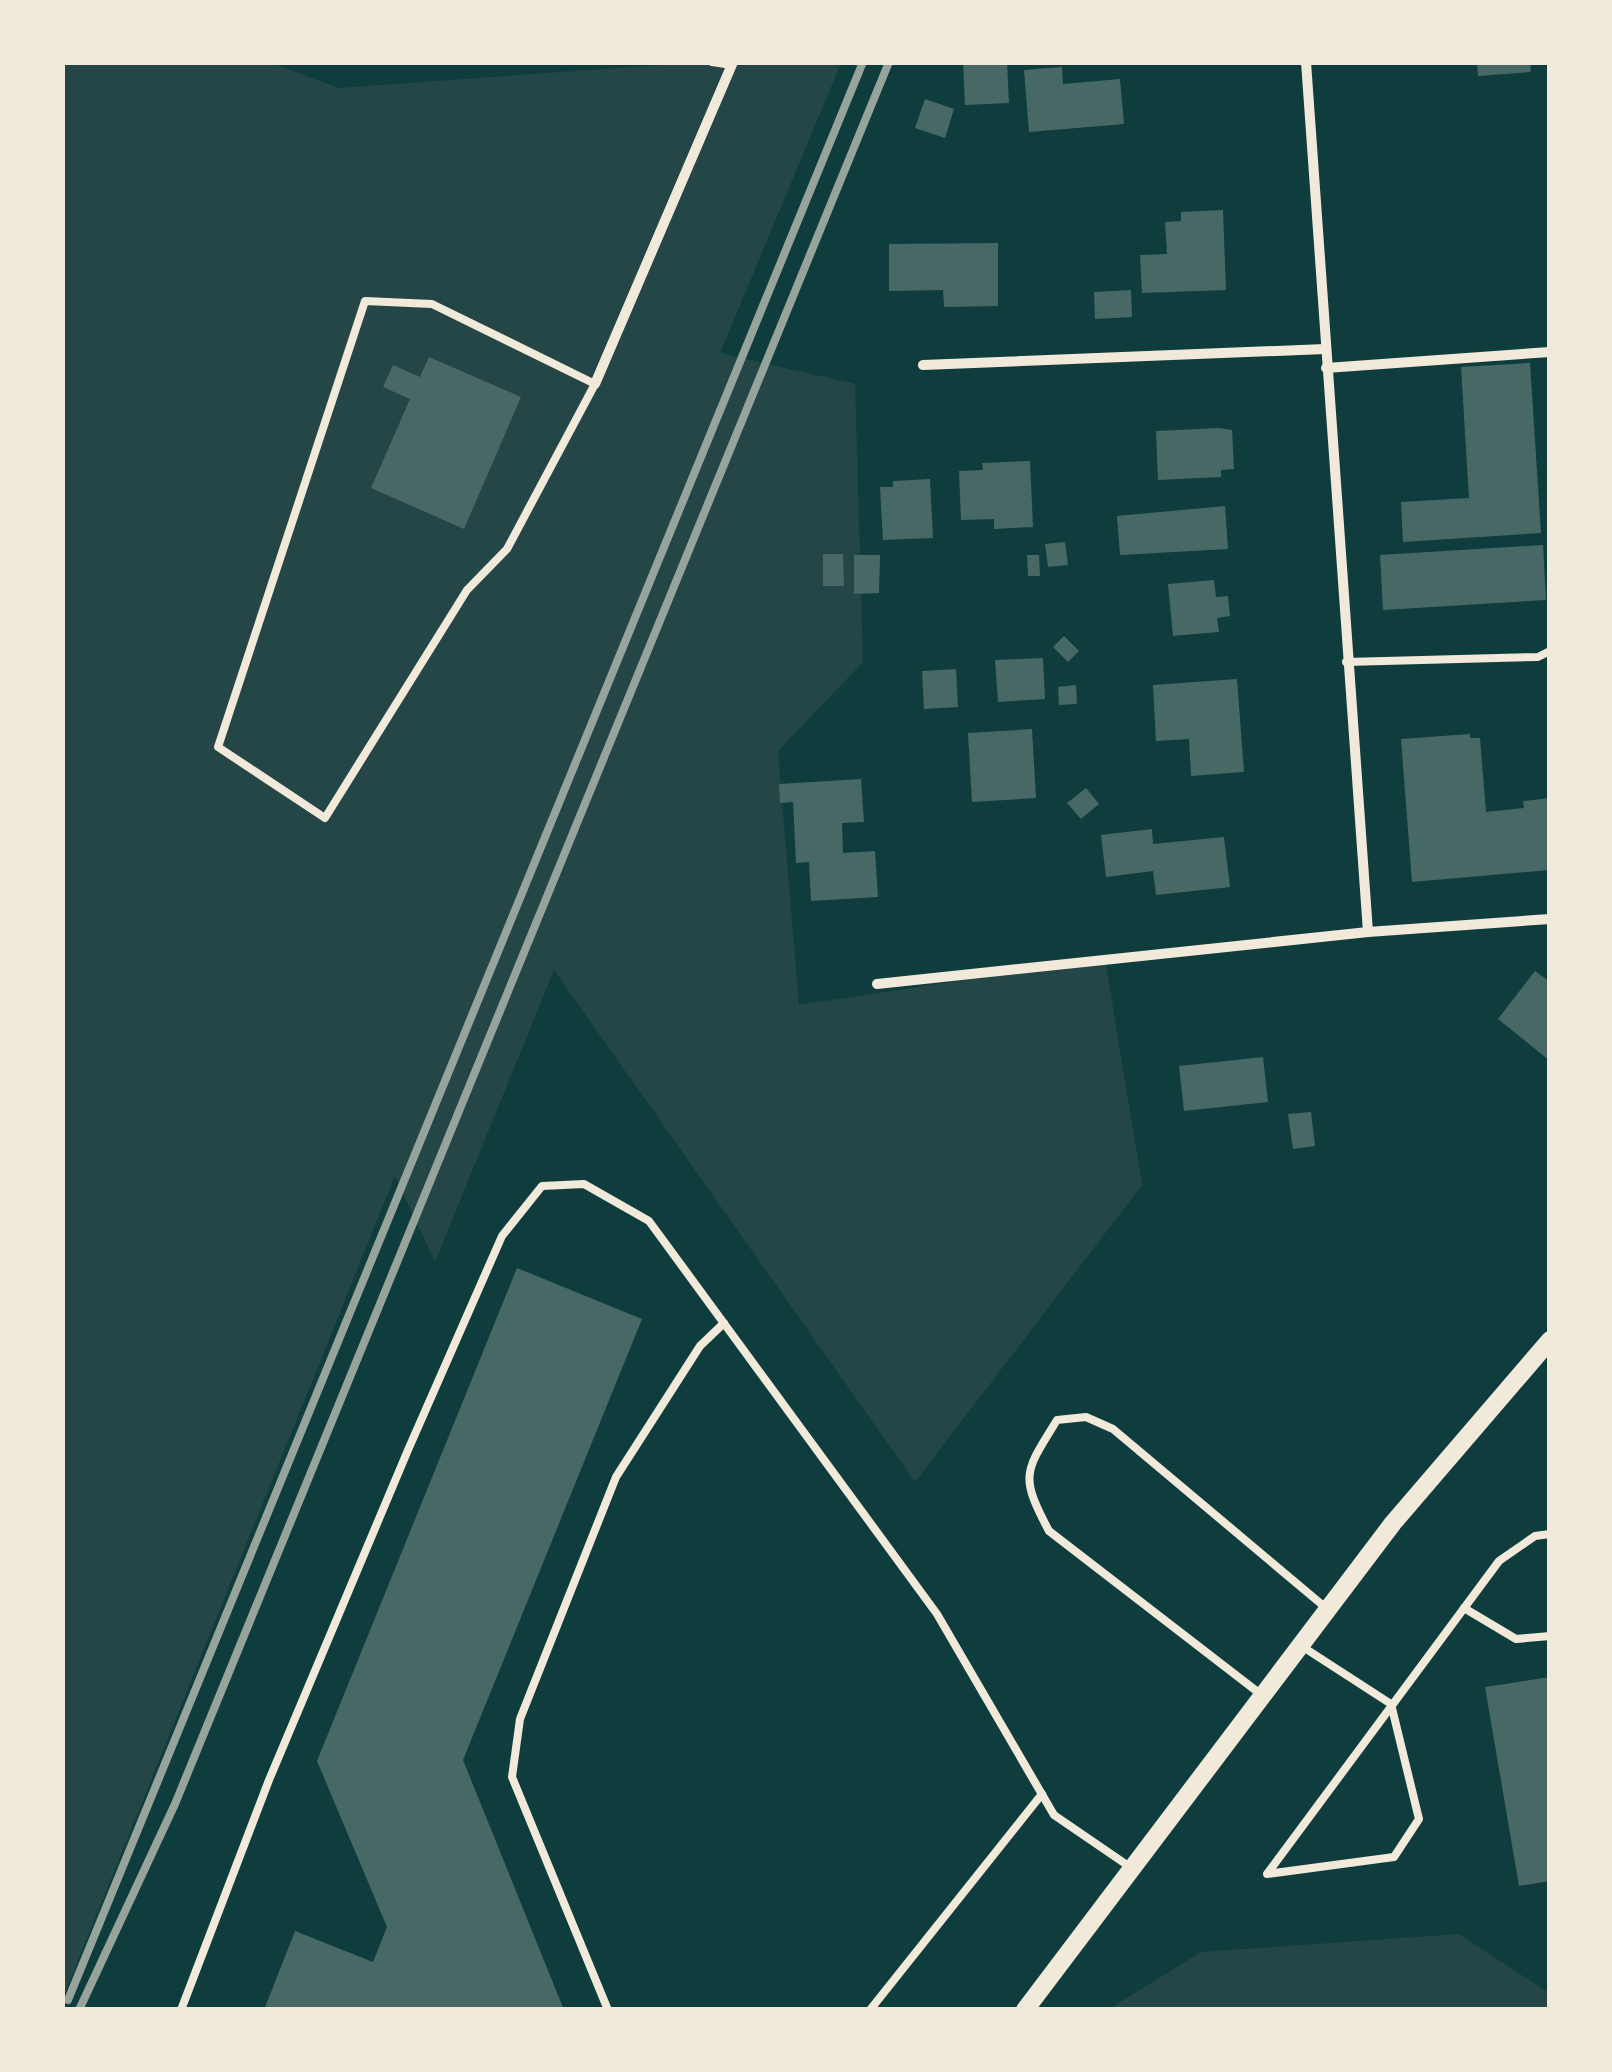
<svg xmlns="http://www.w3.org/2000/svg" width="1612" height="2072" font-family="Spectral,serif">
<rect width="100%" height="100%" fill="#0f3d3e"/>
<!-- green -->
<g fill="#244646">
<polygon points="63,63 271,63 339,88 687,63 841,63 720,353 855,384 863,662 778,751 799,1005 1105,959 1142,1185 915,1482 554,970 435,1262 395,1176 63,1998"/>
<polygon points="1459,1934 1549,1993 1549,2009 1109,2009 1201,1952"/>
</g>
<!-- building -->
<g fill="#486865">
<polygon points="963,62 1007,62 1009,103 965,105"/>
<polygon points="1477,62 1530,62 1531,72 1478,76"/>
<polygon points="1062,67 1063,84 1120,79 1124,124 1029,132 1024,70"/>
<polygon points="925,99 954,109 945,138 915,128"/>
<polygon points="1223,210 1226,290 1142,293 1140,255 1167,254 1165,222 1181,221 1181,212"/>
<polygon points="998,243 998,306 944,307 943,290 889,291 889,244"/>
<polygon points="1131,290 1132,317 1095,319 1094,292"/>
<polygon points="429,357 521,397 464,529 371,488 410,399 383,387 393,365 420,377"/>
<polygon points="1530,363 1541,533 1403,542 1401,502 1469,498 1461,367"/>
<polygon points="1219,428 1232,430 1234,469 1221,470 1221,477 1158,480 1156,431"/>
<polygon points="1030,461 1033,527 994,529 994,519 961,520 959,471 983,470 982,463"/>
<polygon points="930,479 933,538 883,540 880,487 893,487 893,481"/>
<polygon points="1225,506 1228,549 1120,555 1117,516"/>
<polygon points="1065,542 1068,565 1048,567 1045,544"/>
<polygon points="1543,545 1546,600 1383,610 1380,555"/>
<polygon points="823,554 843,554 844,586 823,586"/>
<polygon points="854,555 880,555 879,593 854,594"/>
<polygon points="1027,555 1039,555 1040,576 1028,576"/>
<polygon points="1214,580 1216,597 1228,596 1230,616 1217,618 1219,632 1173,636 1168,584"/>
<polygon points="1064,636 1079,651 1068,662 1053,647"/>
<polygon points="1043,658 1045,699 998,702 995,660"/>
<polygon points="956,669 958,707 924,709 922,671"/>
<polygon points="1237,679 1244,772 1191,776 1189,739 1156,741 1153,685"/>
<polygon points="1076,685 1077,704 1059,705 1058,687"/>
<polygon points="1032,729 1036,798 972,802 968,733"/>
<polygon points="1470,734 1470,738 1480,738 1486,812 1524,808 1523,801 1550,798 1550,870 1412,882 1401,739"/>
<polygon points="861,779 864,822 842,823 843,853 875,851 878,897 811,901 809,862 796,863 793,802 780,803 779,784"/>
<polygon points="1086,788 1099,804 1081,819 1067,803"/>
<polygon points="1152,829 1153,844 1224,837 1230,887 1156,895 1153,871 1106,877 1101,835"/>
<polygon points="1535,971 1550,982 1550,1061 1498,1019"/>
<polygon points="1263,1057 1268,1102 1184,1111 1179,1066"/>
<polygon points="1311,1112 1315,1146 1293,1149 1288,1114"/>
<polygon points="517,1268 642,1319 463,1760 564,2010 264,2010 295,1931 373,1962 387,1927 317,1761"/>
<polygon points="1550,1677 1550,1881 1519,1886 1485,1687"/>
</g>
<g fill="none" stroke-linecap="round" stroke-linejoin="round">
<!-- service -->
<g stroke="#f1e9da" stroke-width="8">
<polyline points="712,62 732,65"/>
<polygon points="365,301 432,304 595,384 507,549 467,590 325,818 218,747"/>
<polyline points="1346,662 1538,657 1550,651"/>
<polyline points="1464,1608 1516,1639 1550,1636"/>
<polyline points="1303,1647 1391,1704 1419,1819 1394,1857 1267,1874 1499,1561 1535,1536 1550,1534"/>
<path d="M 1263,1696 L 1049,1531 C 1019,1475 1025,1472 1057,1420 L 1086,1417 L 1113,1429 L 1326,1608"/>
<polyline points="181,2010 269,1780 408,1450 502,1236 542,1186 584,1184 649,1221 937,1614 1054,1815 1130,1867"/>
<polyline points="608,2010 512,1777 520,1719 616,1477 700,1346 724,1323"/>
<polyline points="870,2010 1042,1794"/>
</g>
<!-- minor -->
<g stroke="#f1e9da" stroke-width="10">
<polyline points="1306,62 1368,932"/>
<polyline points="923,365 1325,349"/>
<polyline points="1326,368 1550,352"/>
<polyline points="595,384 733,62"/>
<polyline points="877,984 1368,932 1550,919"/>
</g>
<!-- tertiary -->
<polyline stroke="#f1e9da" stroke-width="18" points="1025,2010 1393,1523 1550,1340"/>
<!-- rail -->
<g stroke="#97a49c" stroke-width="8">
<polyline points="68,2000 863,62"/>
<polyline points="79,2010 175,1804 889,62"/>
</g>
</g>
<!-- border -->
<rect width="1612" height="2072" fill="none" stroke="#f1e9da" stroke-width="130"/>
</svg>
